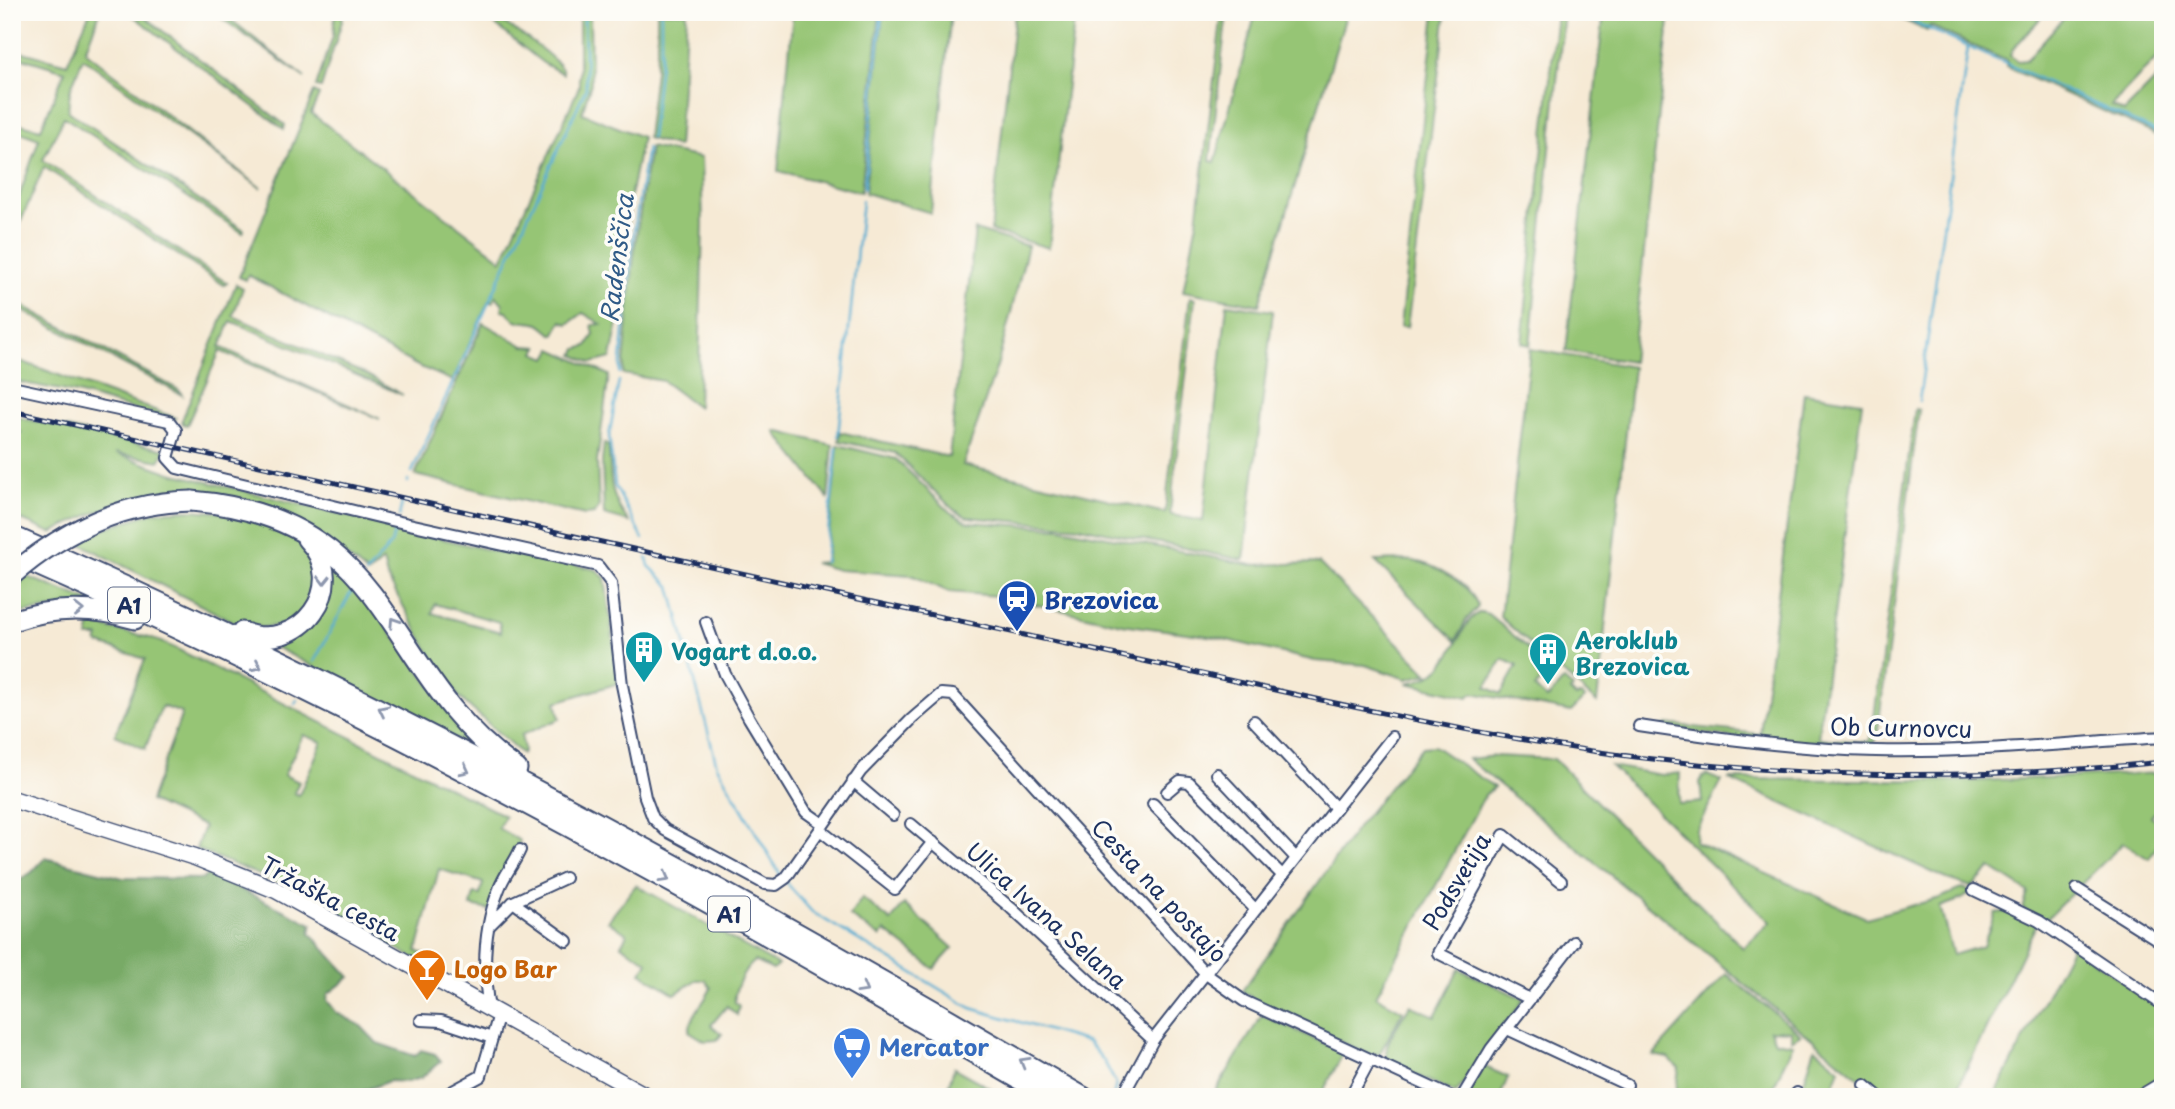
<svg xmlns="http://www.w3.org/2000/svg" width="2175" height="1109" font-family="'Playpen Sans',sans-serif">
<rect width="100%" height="100%" fill="#fdfcf7"/>
<filter id="ink" filterUnits="userSpaceOnUse"><feTurbulence type="fractalNoise" baseFrequency=".0143" numOctaves="2"/><feDisplacementMap in="SourceGraphic" scale="14" xChannelSelector="R" yChannelSelector="G"/><feConvolveMatrix kernelMatrix="1 2 1 2 8 2 1 2 1" color-interpolation-filters="sRGB"/></filter>
<filter id="wash" filterUnits="userSpaceOnUse"><feTurbulence type="fractalNoise" baseFrequency=".00686" numOctaves="4" result="noise"/><feDisplacementMap in="SourceGraphic" scale="28" xChannelSelector="R" yChannelSelector="G"/><feGaussianBlur stdDeviation="1.57" result="paint"/><feColorMatrix in="noise" values="0 0 0 0 0 0 0 0 0 0 0 0 0 0 0 0 0 1.4 0 .05"/><feComposite in="paint" operator="in"/></filter>
<g filter="url(#wash)">
<rect width="100%" height="100%" fill="#f6ead5"/>
<!-- green -->
<g fill="#96c575" stroke="#587a6a" stroke-width="2" fill-rule="evenodd">
<polygon points="90,12 100,12 85,51 261,188 83,58 70,90 68,111 244,230 243,233 64,117 43,160 227,283 224,285 44,167 12,242 12,217 39,139 12,129 12,122 41,129 65,71 12,55 12,49 67,64"/>
<polygon points="128,12 138,12 285,125 284,129"/>
<polygon points="213,12 221,12 305,78"/>
<polygon points="335,12 343,12 342,21 321,88 316,87 333,36"/>
<path d="M 479,12 L 488,12 C 502,22 566,61 563,74 L 543,63 Z"/>
<path d="M 579,12 L 590,12 L 591,83 L 582,113 L 642,137 L 630,198 L 621,308 L 611,358 L 592,363 L 574,355 L 577,349 L 587,346 L 594,334 L 592,325 L 601,324 L 583,313 L 568,324 L 562,321 L 554,335 C 548,332 545,327 539,324 C 525,319 517,327 507,311 L 502,310 L 503,304 L 496,296 L 493,303 L 489,301 L 453,381 L 416,365 L 248,275 L 246,280 L 239,277 L 314,92 L 319,95 L 311,113 L 502,260 L 579,87 Z"/>
<polygon points="657,12 687,12 678,147 647,138 657,54"/>
<polygon points="793,12 880,12 861,192 778,171"/>
<polygon points="883,12 951,12 931,213 865,193"/>
<polygon points="1015,12 1075,12 1049,248 991,231"/>
<polygon points="1222,12 1227,12 1210,161 1215,162 1256,12 1347,12 1259,305 1183,291 1197,222"/>
<polygon points="1435,12 1446,12 1411,297 1407,327 1400,327"/>
<polygon points="1557,12 1564,12 1530,345 1522,343"/>
<polygon points="1604,12 1670,12 1632,362 1566,351"/>
<polygon points="1886,12 2046,12 2012,50 2010,56 2018,61 2026,60 2069,12 2163,12 2163,51 2111,106 2124,112 2163,72 2163,138 2006,67 2007,61 1930,26 1927,31"/>
<polygon points="650,147 701,158 703,224 698,407 663,381 623,374 635,244"/>
<polygon points="975,230 1028,246 998,363 963,465 1165,513 1190,297 1195,299 1170,512 1171,515 1203,521 1227,304 1273,311 1244,560 1080,527 967,517 954,510 895,453 839,441 840,432 949,457"/>
<polygon points="236,284 243,288 233,316 367,375 403,395 231,321 220,347 380,419 220,351 187,425 183,424 182,420"/>
<polygon points="12,300 179,390 182,395 12,305"/>
<polygon points="483,323 524,346 538,347 535,353 547,358 552,349 609,375 597,461 599,506 594,514 585,515 415,475"/>
<polygon points="1530,349 1633,367 1597,703 1500,617"/>
<polygon points="12,358 176,418 174,421 77,393 12,381"/>
<polygon points="1804,393 1862,402 1818,738 1865,742 1869,741 1872,733 1915,409 1919,410 1877,737 1872,748 1764,741 1660,728 1666,724 1760,734"/>
<path d="M 12,416 L 166,450 L 159,461 L 115,453 L 171,473 L 501,553 L 501,547 L 597,570 L 605,578 L 619,683 L 556,702 L 560,719 L 521,735 L 524,749 L 522,754 L 461,699 L 442,675 L 387,577 L 383,561 L 368,574 C 351,558 331,547 311,535 C 292,522 273,508 251,501 C 180,479 113,501 51,533 L 12,516 L 12,432 L 23,433 L 12,430 ZM 435,604 L 499,622 L 501,632 L 432,613 Z"/>
<polygon points="776,431 833,445 828,498 776,433"/>
<path d="M 604,443 L 608,445 C 613,479 606,492 629,522 L 604,515 L 602,461 Z"/>
<polygon points="838,445 896,459 950,512 968,522 1061,528 1252,565 1319,563 1428,674 1407,679 1365,665 1315,661 1215,637 1122,624 998,596 949,592 911,575 838,570 814,563 826,562"/>
<polygon points="190,510 244,514 300,541 317,565 317,597 295,624 247,629 71,539 154,512"/>
<polygon points="325,560 346,571 479,751 273,646 301,631"/>
<path d="M 1375,561 C 1387,561 1401,559 1413,561 C 1435,564 1472,585 1478,607 L 1466,620 L 1456,641 Z"/>
<polygon points="20,574 94,603 12,614 12,581"/>
<path d="M 1481,612 L 1488,614 L 1552,668 L 1535,688 L 1547,699 L 1564,680 L 1573,688 L 1570,691 L 1576,697 L 1581,695 L 1585,698 L 1571,712 L 1473,693 L 1468,697 L 1407,683 C 1460,676 1453,623 1481,612 ZM 1503,659 L 1517,666 L 1501,694 L 1486,687 Z"/>
<path d="M 91,624 L 154,639 L 177,649 L 505,816 L 498,828 L 520,841 L 490,910 L 471,906 L 474,894 L 480,895 L 483,883 L 439,869 L 417,951 L 434,960 L 430,967 L 279,883 L 196,849 L 204,826 L 150,801 L 182,713 L 162,706 L 145,749 L 115,735 L 145,659 L 97,643 L 99,637 L 88,637 ZM 303,735 L 322,742 L 299,795 L 294,793 L 299,782 L 284,775 Z"/>
<polygon points="1434,746 1494,787 1485,795 1376,996 1403,1011 1380,1053 1371,1056 1266,1007 1242,991 1359,825 1422,747"/>
<polygon points="1496,756 1554,759 1743,948 1770,922 1611,766 1661,775 1680,773 1679,804 1702,802 1700,782 1703,777 1707,775 1722,781 1696,830 1695,842 1866,918 1940,898 1963,888 1972,892 1962,899 1940,907 1953,955 1983,946 1995,913 2003,912 2006,907 2037,923 1953,1097 1883,1097 1468,759"/>
<polygon points="2163,773 2163,806 2151,816 2163,825 2163,838 2149,859 2123,843 2045,920 2023,909 2028,892 1991,868 1972,887 1947,879 1728,779 1973,781"/>
<path d="M 636,885 L 778,965 L 773,970 L 755,961 C 745,969 733,989 735,1002 L 739,1006 L 737,1015 L 727,1006 L 711,1025 L 722,1034 L 717,1040 L 705,1041 L 689,1031 C 692,1013 704,1004 711,988 L 705,980 L 696,980 L 675,994 L 641,973 L 648,962 L 621,945 L 627,934 L 608,921 Z"/>
<polygon points="862,898 891,921 904,904 953,948 934,969 885,931 880,937 850,916"/>
<polygon points="2072,946 2163,1009 2163,1069 2154,1081 2130,1097 1994,1097"/>
<path d="M 1459,969 L 1524,999 L 1456,1093 L 1388,1063 C 1379,1047 1402,1019 1410,1005 L 1435,1016 Z"/>
<polygon points="1726,974 1801,1034 1791,1040 1791,1031 1770,1030 1775,1041 1793,1044 1769,1097 1689,1097 1676,1090 1679,1068 1668,1058 1653,1055"/>
<polygon points="1262,1015 1344,1052 1320,1097 1212,1097"/>
<polygon points="1815,1048 1840,1069 1829,1097 1799,1097"/>
<polygon points="1483,1066 1508,1077 1500,1097 1468,1096"/>
<polygon points="954,1068 992,1089 999,1097 945,1097"/>
</g>
<!-- forest -->
<polygon fill="#78aa66" stroke="#4a6c62" stroke-width="2" points="45,858 123,878 202,879 209,874 312,924 310,933 350,977 328,994 327,1000 337,1013 360,1025 377,1043 415,1056 421,1050 435,1054 441,1061 421,1078 407,1082 389,1081 347,1097 12,1097 12,885 32,872"/>
<g fill="none" stroke-linecap="round" stroke-linejoin="round">
<!-- stream -->
<g stroke="#56add2" stroke-width="2.5">
<polyline points="1892,12 2163,135"/>
<polyline points="651,137 661,55 661,12"/>
<polyline points="864,188 882,12"/>
<polyline points="620,373 633,237 647,148"/>
<polyline points="619,381 609,436 615,486 643,539"/>
<polyline points="1919,401 1968,47"/>
<polyline points="838,436 862,201"/>
<polyline points="412,472 586,88 584,12"/>
<polyline points="408,482 408,480"/>
<polyline points="399,516 402,503"/>
<polyline points="647,558 649,566 670,586 717,766 781,876"/>
<polyline points="825,562 837,448"/>
<polyline points="366,574 391,544 395,529"/>
<polyline points="314,662 355,585"/>
<polyline points="295,704 297,700"/>
<polyline points="785,881 812,912 971,1008 1088,1042 1104,1061 1116,1084 1113,1097"/>
</g>
</g>
</g>
<g filter="url(#ink)">
<g fill="none" stroke-linecap="round" stroke-linejoin="round">
<defs>
<g id="street">
<polyline points="12,387 169,421 176,430 168,458 177,468 391,520 598,566 611,583 622,685 645,797 653,818 665,830 765,884 776,885 786,878 861,771 912,719 941,694 953,695 1206,974 1244,1001 1452,1097"/>
<polyline points="706,622 725,674 749,718 806,812 823,824"/>
<polyline points="1254,721 1336,808"/>
<path d="M 1639,726 C 1717,738 1797,749 1876,751 C 1972,753 2068,743 2163,737"/>
<polyline points="1217,774 1295,857"/>
<polyline points="853,781 893,815"/>
<polyline points="1167,792 1180,781 1189,782 1281,874"/>
<polyline points="1153,804 1255,909"/>
<polyline points="911,824 1011,908 1153,1040"/>
<polyline points="820,830 895,889 933,842"/>
<polyline points="2077,889 2163,943"/>
<polyline points="1974,890 2039,921 2163,1005"/>
<polyline points="513,902 567,941"/>
<polyline points="490,925 513,902 565,878"/>
<polyline points="1530,999 1574,942"/>
<path d="M 489,1009 C 482,968 484,927 499,889 C 504,875 514,864 520,850"/>
<polyline points="421,1020 441,1021 492,1038"/>
<polyline points="1507,1029 1627,1085"/>
<polyline points="1865,1085 1879,1097"/>
<polyline points="442,1097 481,1076 499,1014"/>
<polyline points="1122,1097 1153,1040 1392,737"/>
<polyline points="1350,1097 1370,1060"/>
<polyline points="1462,1097 1491,1049 1530,999 1438,953 1504,835 1561,881"/>
<polyline points="1796,1097 1797,1093"/>
</g>
<g id="secondary">
<polyline points="12,799 195,857 276,890 648,1097"/>
<polyline points="2143,1097 2163,1085"/>
</g>
<g id="highway">
<path d="M 192,501 C 399,519 379,672 517,769"/>
<path d="M 12,536 C 382,697 735,894 1083,1097"/>
<path d="M 12,554 C 371,710 712,901 1050,1097"/>
<path d="M 12,621 C 52,607 95,607 135,619"/>
<path d="M 242,632 C 299,656 353,585 307,539"/>
</g>
</defs>
<!-- street casing -->
<use href="#street" stroke="#3c4b70" stroke-width="14"/>
<!-- secondary casing -->
<use href="#secondary" stroke="#3c4b70" stroke-width="19"/>
<!-- highway casing -->
<use href="#highway" stroke="#3c4b70" stroke-width="23"/>
<!-- street -->
<use href="#street" stroke="#fff" stroke-width="10"/>
<!-- secondary -->
<use href="#secondary" stroke="#fff" stroke-width="16"/>
<!-- highway -->
<use href="#highway" stroke="#fff" stroke-width="19"/>
<defs>
<path id="rail" d="M 12,411 C 356,487 699,565 1043,639 C 1226,678 1407,723 1592,751 C 1780,779 1974,781 2163,762"/>
</defs>
<!-- rail casing -->
<use href="#rail" stroke="#1b2f5e" stroke-width="5"/>
<!-- rail -->
<use href="#rail" stroke="#fdfcf7" stroke-width="2.5" stroke-dasharray="8" stroke-linecap="butt"/>
<defs>
<path id="highway-bridge" d="M 12,575 C 64,530 123,502 192,501"/>
</defs>
<!-- highway-bridge casing -->
<use href="#highway-bridge" stroke="#3c4b70" stroke-width="23" stroke-linecap="butt"/>
<!-- highway-bridge -->
<use href="#highway-bridge" stroke="#fff" stroke-width="19"/>
</g>
<!-- one-way arrows -->
<defs><path id="oneway-chevron" d="M-2-3.5L2.5 0L-2 3.5" fill="none" stroke-width="1.6" stroke-linecap="round" stroke-linejoin="round" transform="scale(1.75)"/></defs>
<g stroke="#8d97ae">
<use href="#oneway-chevron" transform="translate(324 580) rotate(91)"/>
<use href="#oneway-chevron" transform="translate(79 610)"/>
<use href="#oneway-chevron" transform="translate(394 622) rotate(-123)"/>
<use href="#oneway-chevron" transform="translate(257 666) rotate(26)"/>
<use href="#oneway-chevron" transform="translate(383 710) rotate(-154)"/>
<use href="#oneway-chevron" transform="translate(465 770) rotate(27)"/>
<use href="#oneway-chevron" transform="translate(665 878) rotate(29)"/>
<use href="#oneway-chevron" transform="translate(863 989) rotate(30)"/>
<use href="#oneway-chevron" transform="translate(1024 1062) rotate(-150)"/>
</g>
</g>
<!-- icons -->
<defs>
<symbol id="station-pin" viewBox="-11 -11 22 30"><path d="M0 17L-7.5 6A9.5 9.5 0 1 1 7.5 6Z" fill="#1a4fb4" stroke="#fdfcf7"/><path d="M-3-6H3Q5-6 5-4V2Q5 4 3 4L4.5 6H3L1.5 4h-3L-3 6H-4.5L-3 4Q-5 4-5 2V-4Q-5-6-3-6ZM-3.5-4v3h7v-3ZM-3.5 1v1.5H-2V1ZM2 1v1.5H3.5V1Z" fill="#fff"/></symbol>
<symbol id="building-pin" viewBox="-11 -11 22 30"><path d="M0 17L-7.5 6A9.5 9.5 0 1 1 7.5 6Z" fill="#0f9aa8" stroke="#fdfcf7"/><path d="M-4-6H4V6H1V3H-1V6H-4ZM-2.5-4.3h1.7v1.8h-1.7ZM.8-4.3h1.7v1.8H.8ZM-2.5-1h1.7V.8h-1.7ZM.8-1h1.7V.8H.8Z" fill="#fff"/></symbol>
<symbol id="bar-pin" viewBox="-11 -11 22 30"><path d="M0 17L-7.5 6A9.5 9.5 0 1 1 7.5 6Z" fill="#e8710a" stroke="#fdfcf7"/><path d="M-6-5H6L.8 .8V4.5H3.5V6h-7V4.5H-.8V.8Z" fill="#fff"/></symbol>
<symbol id="supermarket-pin" viewBox="-11 -11 22 30"><path d="M0 17L-7.5 6A9.5 9.5 0 1 1 7.5 6Z" fill="#3f7fe0" stroke="#fdfcf7"/><path d="M-6-5.5h2.5l.6 2H6L4.5 2H-2.5L-4.4-4H-6ZM-1.5 3.2a1.3 1.3 0 1 0 .1 0ZM3 3.2a1.3 1.3 0 1 0 .1 0Z" fill="#fff"/></symbol>
</defs>
<g fill-rule="evenodd">
<use href="#station-pin" x="995" y="577" width="44" height="60"/>
<use href="#building-pin" x="622" y="628" width="44" height="60"/>
<use href="#building-pin" x="1526" y="630" width="44" height="60"/>
<use href="#bar-pin" x="405" y="946" width="44" height="60"/>
<use href="#supermarket-pin" x="830" y="1024" width="44" height="60"/>
</g>
<g text-anchor="middle" dominant-baseline="central" stroke-width="7" stroke-linejoin="round" paint-order="stroke">
<!-- shield labels -->
<g fill="#fdfcf7" stroke="#5f6c8c" stroke-width="2">
<rect x="108" y="587.5" width="42" height="35" rx="5"/>
<rect x="708" y="896.5" width="42" height="35" rx="5"/>
</g>
<g font-size="21" font-weight="bold" fill="#1b2f5e">
<text x="129" y="605">A1</text>
<text x="729" y="914">A1</text>
</g>
<!-- transit labels -->
<g font-size="23" font-weight="bold" fill="#164399" stroke="#fdfcf7" text-anchor="start">
<text x="1044" y="599">Brezovica</text>
</g>
<!-- culture labels -->
<g font-size="23" font-weight="bold" fill="#0d838f" stroke="#fdfcf7" text-anchor="start">
<text x="1575" y="639">Aeroklub<tspan x="1575" dy="26">Brezovica</tspan></text>
<text x="671" y="650">Vogart d.o.o.</text>
</g>
<!-- street labels -->
<g font-size="23" fill="#1b2f5e" stroke="#fdfcf7">
<text transform="translate(1901 727) rotate(1)">Ob Curnovcu</text>
<text transform="translate(1456 881) rotate(-59)">Podsvetija</text>
<text transform="translate(1160 890) rotate(47)">Cesta na postajo</text>
<text transform="translate(331 898) rotate(28)">Tržaška cesta</text>
<text transform="translate(1047 915) rotate(42)">Ulica Ivana Selana</text>
</g>
<!-- food labels -->
<g font-size="23" font-weight="bold" fill="#c56008" stroke="#fdfcf7" text-anchor="start">
<text x="454" y="968">Logo Bar</text>
</g>
<!-- shop labels -->
<g font-size="23" font-weight="bold" fill="#366cbe" stroke="#fdfcf7" text-anchor="start">
<text x="879" y="1046">Mercator</text>
</g>
<!-- water labels -->
<g font-size="24" font-style="italic" fill="#305b87" stroke="#fdfcf7">
<text transform="translate(616 258) rotate(-83)">Radenščica</text>
</g>
</g>
<!-- margin -->
<rect width="2175" height="1109" fill="none" stroke="#fdfcf7" stroke-width="42"/>
</svg>
